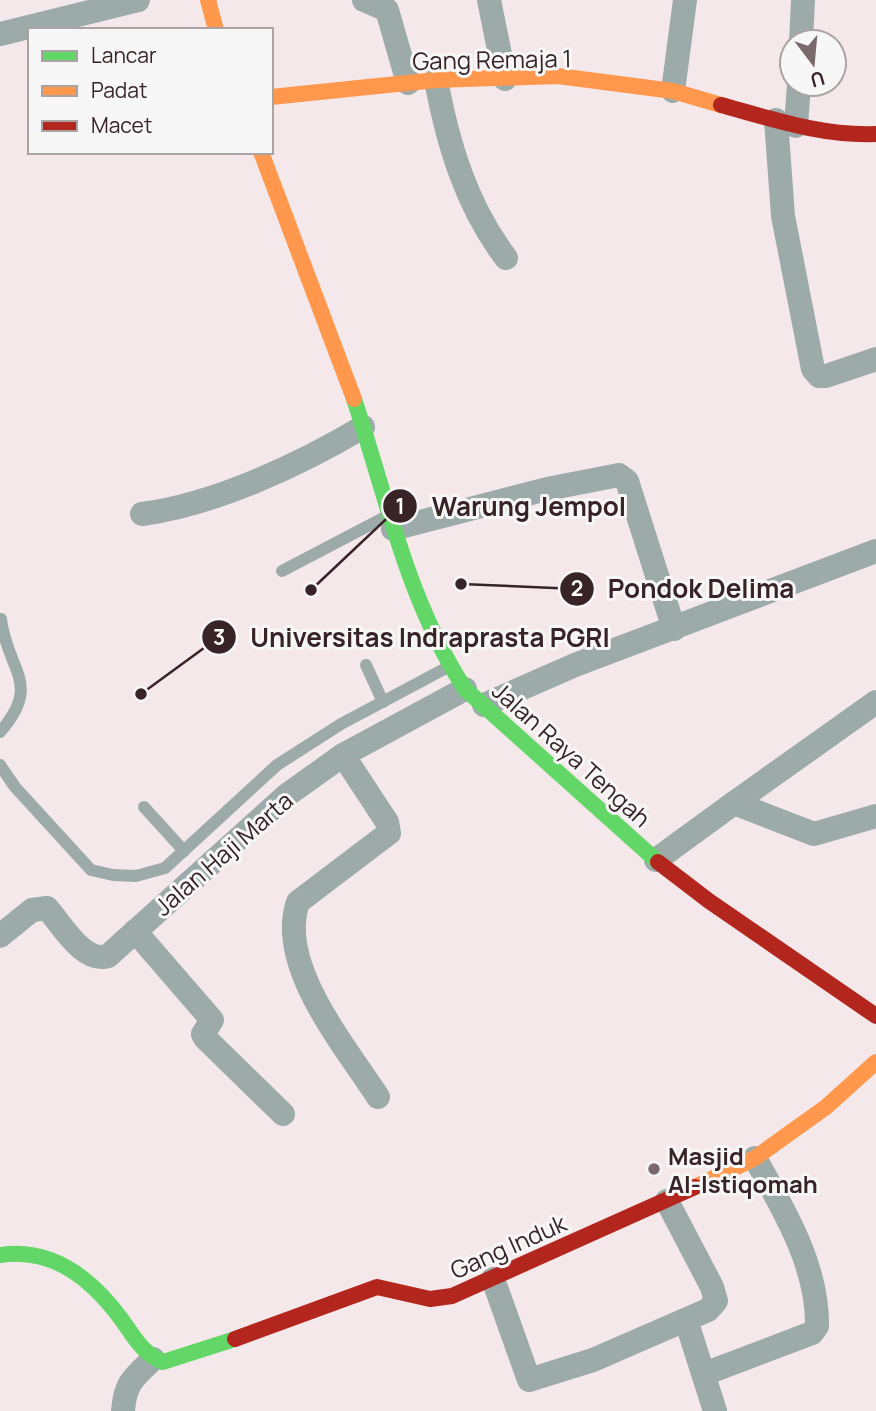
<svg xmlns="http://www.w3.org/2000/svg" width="876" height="1411" font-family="Manrope,sans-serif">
<rect width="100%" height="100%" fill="#f5e8ea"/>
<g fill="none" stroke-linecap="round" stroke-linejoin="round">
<!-- lane -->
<g stroke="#9cabaa" stroke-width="12">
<polyline points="282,571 387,516"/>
<polyline points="366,665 383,702"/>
<path d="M 0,732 C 43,683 7,671 1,619"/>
<polyline points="0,765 15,787 91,870 113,875 136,876 165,868 277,765 341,724 448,667"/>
<polyline points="144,807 184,851"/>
</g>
<!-- street -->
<g stroke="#9cabaa" stroke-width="24">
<polyline points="364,0 387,10 408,83"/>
<polyline points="489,0 505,79"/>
<polyline points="0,34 138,0"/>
<polyline points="801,42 803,0"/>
<path d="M 436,80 C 448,144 466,205 506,258"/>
<polyline points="673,91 685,0"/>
<polyline points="776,120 783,216 813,369 819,376 826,376 876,359"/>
<polyline points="796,126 799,84"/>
<path d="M 142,514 C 216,504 299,465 363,427"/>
<polyline points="393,529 547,489 619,475 627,481 674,629"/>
<polyline points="484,705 575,665 876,551"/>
<path d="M 343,755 L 387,822 L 389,833 L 298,902 C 276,965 346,1047 378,1097"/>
<polyline points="734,803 876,702"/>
<polyline points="656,860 734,803 814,834 876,816"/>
<polyline points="135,931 212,1020 203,1034 205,1038 283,1114"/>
<path d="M 0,936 L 32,910 L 47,908 C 62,925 84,964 108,956 L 287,795 L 343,755 L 465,689"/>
<polyline points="493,1279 529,1380 593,1360 708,1310 716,1301 712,1287 667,1201"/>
<polyline points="686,1320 715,1411"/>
<path d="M 704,1374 L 812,1333 L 817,1326 C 818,1265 783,1209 755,1158"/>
<path d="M 123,1411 C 125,1383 133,1378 153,1359"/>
</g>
<!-- fast -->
<g stroke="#63d668" stroke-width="16">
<path d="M 354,399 C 387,498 407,600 465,689 L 658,862"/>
<path d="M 0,1255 C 53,1247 92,1279 122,1320 C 134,1337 143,1354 163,1362 L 235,1339"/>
</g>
<!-- slow -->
<g stroke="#ff974d" stroke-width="16">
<polyline points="208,0 216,30"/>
<polyline points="271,97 436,80 558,76 673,91 721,105"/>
<polyline points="261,152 354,399"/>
<polyline points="695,1187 755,1158 826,1107 876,1062"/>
</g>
<!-- jam -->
<g stroke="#b3261e" stroke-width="16">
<path d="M 721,105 C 772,119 822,136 876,134"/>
<polyline points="658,862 709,901 876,1016"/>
<polyline points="235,1339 377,1287 430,1299 452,1296 695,1187"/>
</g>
</g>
<!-- markers -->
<circle fill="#7a696b" stroke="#f7f7f7" stroke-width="2.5" cx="654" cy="1169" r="7"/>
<g text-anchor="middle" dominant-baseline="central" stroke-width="6" stroke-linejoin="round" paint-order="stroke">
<!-- street labels -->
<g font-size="24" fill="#382426" stroke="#f7f7f7">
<text transform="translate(492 59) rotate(-1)">Gang Remaja 1</text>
<text transform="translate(572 754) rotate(42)">Jalan Raya Tengah</text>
<text transform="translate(223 853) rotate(-41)">Jalan Haji Marta</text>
<text transform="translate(508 1246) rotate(-24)">Gang Induk</text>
</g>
<!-- poi labels -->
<g font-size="24" font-weight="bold" fill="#382426" stroke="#f7f7f7" text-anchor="start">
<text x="668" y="1155">Masjid<tspan x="668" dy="28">Al-Istiqomah</tspan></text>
</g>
</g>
<!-- callouts -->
<path fill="none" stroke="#382426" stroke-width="2.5" d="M311 590L400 506M461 584L577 589M141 694L219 637"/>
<g fill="#382426" stroke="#f7f7f7" stroke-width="2.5">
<circle cx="311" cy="590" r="7"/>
<circle cx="461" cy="584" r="7"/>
<circle cx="141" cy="694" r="7"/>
<circle cx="400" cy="506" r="18"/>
<circle cx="577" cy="589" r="18"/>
<circle cx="219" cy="637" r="18"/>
</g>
<g font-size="21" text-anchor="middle" font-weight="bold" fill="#fff">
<text x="400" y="514">1</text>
<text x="577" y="596">2</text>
<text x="219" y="645">3</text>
</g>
<g font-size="26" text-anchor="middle" font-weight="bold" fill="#382426" stroke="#f7f7f7" stroke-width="6" stroke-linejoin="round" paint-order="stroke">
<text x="529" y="516">Warung Jempol</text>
<text x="701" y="598">Pondok Delima</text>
<text x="430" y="647">Universitas Indraprasta PGRI</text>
</g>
<!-- legend -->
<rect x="28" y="28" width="245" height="126" fill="#f7f7f7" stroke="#aba3a3" stroke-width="2"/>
<rect x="42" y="51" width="35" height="10" fill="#63d668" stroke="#aba3a3" stroke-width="2"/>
<text x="91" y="63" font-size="21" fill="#382426">Lancar</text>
<rect x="42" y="86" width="35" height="10" fill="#ff974d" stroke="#aba3a3" stroke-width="2"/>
<text x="91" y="98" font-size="21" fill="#382426">Padat</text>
<rect x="42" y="121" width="35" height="10" fill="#b3261e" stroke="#aba3a3" stroke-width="2"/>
<text x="91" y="133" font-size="21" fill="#382426">Macet</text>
<!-- north arrow -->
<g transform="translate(813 63) rotate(164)"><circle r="33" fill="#f7f7f7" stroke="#aba3a3" stroke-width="2"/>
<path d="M0-5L12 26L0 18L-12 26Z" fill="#7a696b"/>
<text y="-10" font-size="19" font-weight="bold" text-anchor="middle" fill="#382426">U</text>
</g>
</svg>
